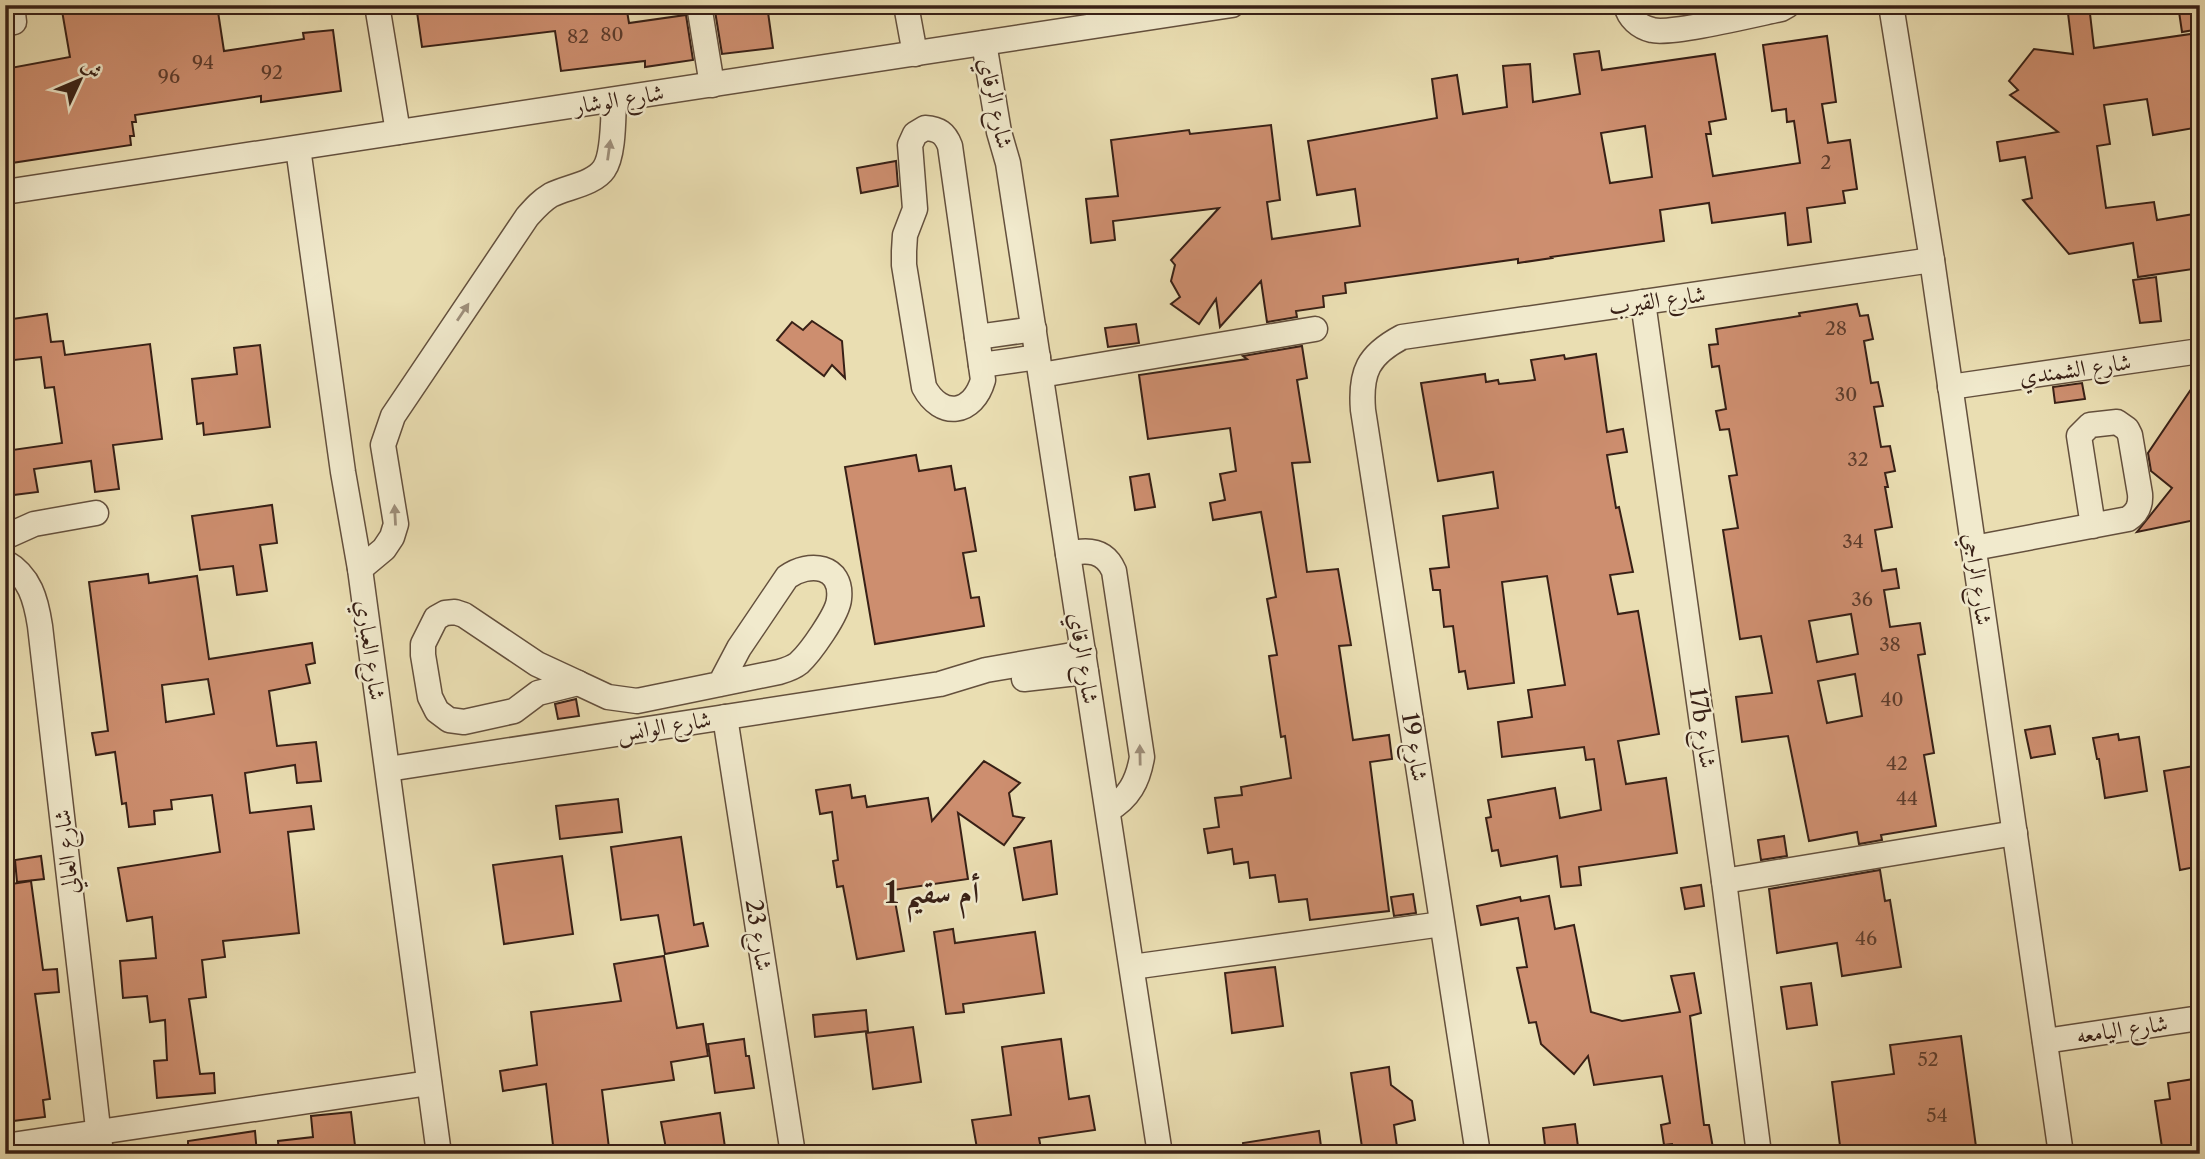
<svg xmlns="http://www.w3.org/2000/svg" width="2205" height="1159" font-family="'Libre Caslon Text',Amiri,serif">
<rect width="100%" height="100%" fill="#eadeb2"/>
<filter id="stains"><feTurbulence type="fractalNoise" baseFrequency=".00286" numOctaves="4"/><feColorMatrix values="0 0 0 0 .2 0 0 0 0 .09 0 0 0 0 .02 0 0 0 .5 -.17"/></filter>
<radialGradient id="worn" r=".72"><stop offset=".6" stop-color="#630" stop-opacity="0"/><stop offset="1" stop-color="#630" stop-opacity=".3"/></radialGradient>
<!-- building -->
<g fill="#cd8e6f" stroke="#382016" stroke-width="2" fill-rule="evenodd">
<polygon points="61,5 217,5 224,51 304,39 303,33 333,30 341,91 261,102 261,96 135,115 136,122 132,122 134,136 130,136 131,145 5,164 5,69 70,57"/>
<polygon points="416,5 626,5 629,23 686,15 693,60 645,67 645,61 561,71 555,31 422,47"/>
<polygon points="721,5 767,5 773,48 722,54 715,11 722,10"/>
<polygon points="2067,5 2089,5 2094,48 2191,34 2200,96 2200,127 2153,135 2147,99 2104,105 2110,144 2097,146 2106,208 2154,202 2157,220 2200,213 2200,268 2138,277 2133,243 2069,254 2023,200 2032,198 2025,157 2000,161 1997,142 2058,132 2010,95 2018,90 2009,81 2034,49 2073,54"/>
<polygon points="2178,5 2200,5 2200,29 2182,32"/>
<path d="M 1827,36 L 1836,102 L 1822,104 L 1828,143 L 1850,140 L 1857,189 L 1843,191 L 1845,203 L 1807,208 L 1811,242 L 1788,245 L 1785,213 L 1712,223 L 1709,203 L 1660,210 L 1664,241 L 1551,257 L 1552,258 L 1518,263 L 1518,259 L 1345,283 L 1346,293 L 1323,296 L 1324,307 L 1296,311 L 1297,317 L 1267,322 L 1261,281 L 1220,327 L 1216,299 L 1199,324 L 1171,304 L 1180,297 L 1171,281 L 1175,265 L 1171,260 L 1219,208 L 1113,221 L 1115,240 L 1091,243 L 1086,199 L 1118,196 L 1111,140 L 1189,130 L 1190,134 L 1271,125 L 1280,200 L 1267,202 L 1272,239 L 1360,226 L 1355,189 L 1317,195 L 1308,141 L 1437,118 L 1432,79 L 1457,75 L 1463,114 L 1507,107 L 1503,66 L 1530,64 L 1533,102 L 1580,94 L 1574,54 L 1599,51 L 1602,70 L 1715,54 L 1726,119 L 1709,122 L 1711,134 L 1706,134 L 1713,176 L 1800,163 L 1794,121 L 1787,122 L 1786,109 L 1772,111 L 1763,45 ZM 1645,126 L 1652,177 L 1610,183 L 1601,133 Z"/>
<polygon points="896,161 898,186 861,193 857,168"/>
<polygon points="2156,277 2161,321 2140,323 2133,280"/>
<path d="M 1857,304 L 1860,316 L 1868,315 L 1873,339 L 1864,341 L 1871,383 L 1878,382 L 1883,406 L 1874,407 L 1881,447 L 1890,446 L 1895,471 L 1885,473 L 1888,487 L 1885,487 L 1892,527 L 1875,530 L 1882,571 L 1896,569 L 1899,588 L 1884,590 L 1890,627 L 1920,623 L 1925,654 L 1918,655 L 1934,753 L 1924,755 L 1936,826 L 1881,835 L 1882,840 L 1859,844 L 1857,832 L 1809,841 L 1788,736 L 1742,742 L 1736,697 L 1772,693 L 1761,636 L 1740,639 L 1723,530 L 1738,528 L 1729,476 L 1737,475 L 1729,429 L 1720,430 L 1716,411 L 1726,409 L 1719,366 L 1712,367 L 1709,345 L 1718,344 L 1716,329 L 1800,316 L 1799,313 ZM 1851,614 L 1858,654 L 1817,662 L 1809,621 ZM 1855,674 L 1862,716 L 1827,723 L 1818,681 Z"/>
<polygon points="47,314 51,342 63,341 65,355 150,344 162,439 113,445 119,489 95,492 91,461 34,469 38,492 5,496 5,451 62,443 54,387 45,388 41,357 5,361 5,320"/>
<polygon points="812,321 842,341 845,378 832,365 824,376 777,340 792,322 803,330"/>
<polygon points="1136,324 1139,343 1108,347 1105,328"/>
<polygon points="260,345 270,427 204,435 203,423 197,424 192,379 237,374 234,348"/>
<polygon points="1302,346 1307,378 1297,380 1310,462 1292,463 1307,572 1338,569 1351,645 1339,646 1353,740 1389,735 1392,759 1370,762 1389,911 1310,920 1307,899 1279,902 1275,875 1250,878 1248,862 1234,864 1232,849 1208,853 1204,829 1219,827 1215,798 1242,795 1241,787 1291,778 1285,736 1281,737 1269,656 1277,655 1267,599 1276,597 1261,512 1213,520 1210,503 1225,500 1220,474 1236,471 1230,428 1148,439 1139,375 1247,359 1243,356"/>
<polygon points="1596,354 1607,432 1623,429 1627,452 1607,455 1616,508 1619,507 1633,572 1610,575 1618,614 1638,611 1659,734 1618,741 1626,784 1666,778 1677,853 1579,867 1581,885 1561,887 1557,856 1501,866 1498,850 1492,851 1486,818 1491,817 1488,800 1555,788 1560,818 1601,810 1594,759 1586,760 1584,747 1502,757 1498,722 1532,717 1528,690 1565,685 1547,576 1502,582 1514,683 1468,689 1465,671 1459,672 1453,626 1444,627 1440,590 1433,590 1430,569 1449,567 1443,516 1498,508 1493,472 1438,481 1421,383 1485,374 1486,382 1498,380 1499,384 1535,380 1531,360 1564,355 1565,359"/>
<polygon points="2200,376 2200,519 2137,532 2172,488 2151,471 2148,453"/>
<polygon points="2082,383 2085,399 2055,403 2053,387"/>
<polygon points="916,455 919,471 951,466 955,490 965,488 976,551 963,553 971,598 979,597 984,626 875,644 845,467"/>
<polygon points="1149,474 1155,507 1135,510 1130,477"/>
<polygon points="272,505 277,543 260,545 267,591 237,595 233,566 200,570 192,516"/>
<path d="M 148,574 L 149,583 L 197,576 L 209,659 L 312,643 L 315,663 L 306,665 L 310,683 L 269,691 L 277,746 L 316,742 L 321,781 L 297,783 L 295,765 L 245,773 L 250,813 L 311,806 L 314,829 L 288,832 L 299,933 L 223,941 L 225,957 L 202,960 L 206,997 L 189,999 L 200,1074 L 214,1073 L 215,1093 L 157,1098 L 154,1061 L 167,1060 L 165,1020 L 150,1022 L 147,996 L 123,998 L 120,961 L 156,958 L 152,917 L 127,921 L 118,868 L 220,852 L 212,795 L 171,800 L 172,809 L 154,811 L 155,824 L 129,827 L 126,803 L 122,804 L 115,752 L 96,755 L 92,733 L 108,731 L 89,582 ZM 208,679 L 214,714 L 166,722 L 162,685 Z"/>
<polygon points="576,699 579,716 558,719 555,704"/>
<polygon points="2050,726 2055,754 2031,758 2025,730"/>
<polygon points="2118,734 2119,740 2139,737 2147,791 2105,798 2099,759 2097,759 2093,738"/>
<polygon points="984,761 1020,783 1009,793 1013,816 1024,818 1004,845 958,813 968,879 893,890 904,951 857,959 843,886 837,887 833,861 838,860 832,812 820,814 816,790 850,785 852,798 865,796 867,807 928,798 932,821"/>
<polygon points="2200,765 2200,866 2180,870 2164,771"/>
<polygon points="618,799 622,832 560,839 556,806"/>
<polygon points="1784,836 1787,856 1761,860 1758,840"/>
<polygon points="681,837 694,925 703,923 708,946 665,954 658,915 621,920 611,847"/>
<polygon points="1051,841 1057,894 1023,900 1014,848"/>
<polygon points="41,856 44,879 17,882 15,860"/>
<polygon points="562,856 573,934 504,944 493,865"/>
<polygon points="1880,870 1885,901 1890,900 1901,967 1842,976 1837,943 1777,953 1769,889"/>
<polygon points="31,881 43,970 57,969 59,992 35,994 50,1099 43,1100 45,1117 5,1122 5,885"/>
<polygon points="1701,885 1704,906 1685,909 1681,888"/>
<polygon points="1413,894 1416,913 1394,916 1391,897"/>
<polygon points="1549,896 1555,929 1574,925 1591,1012 1622,1021 1680,1012 1671,976 1694,973 1701,1013 1690,1016 1704,1125 1709,1125 1714,1154 1673,1154 1672,1144 1664,1145 1661,1125 1670,1123 1662,1076 1594,1085 1588,1056 1574,1074 1541,1044 1536,1022 1529,1023 1517,968 1527,967 1518,918 1481,925 1477,906 1520,897 1521,901"/>
<polygon points="953,929 955,943 1035,932 1044,993 963,1004 964,1012 946,1014 934,932"/>
<polygon points="664,956 677,1028 703,1024 708,1056 671,1062 674,1080 602,1090 609,1148 554,1154 546,1084 503,1091 500,1071 537,1065 531,1012 621,1001 614,964"/>
<polygon points="1275,967 1283,1026 1232,1033 1225,973"/>
<polygon points="1811,983 1817,1025 1787,1029 1781,987"/>
<polygon points="866,1010 868,1031 815,1037 813,1015"/>
<polygon points="913,1027 921,1082 873,1089 866,1033"/>
<polygon points="1961,1036 1977,1154 1841,1154 1832,1082 1894,1074 1890,1045"/>
<polygon points="744,1039 746,1056 749,1056 754,1088 715,1093 708,1044"/>
<polygon points="1061,1039 1069,1099 1089,1096 1095,1130 1039,1138 1042,1154 978,1154 972,1120 1011,1115 1002,1047"/>
<polygon points="1389,1067 1391,1085 1412,1101 1415,1120 1394,1125 1398,1154 1363,1154 1351,1073"/>
<polygon points="2194,1079 2196,1090 2200,1089 2200,1154 2163,1154 2155,1101 2170,1099 2168,1083"/>
<polygon points="351,1112 356,1154 279,1154 278,1141 313,1137 311,1116"/>
<polygon points="720,1113 726,1154 667,1154 661,1122"/>
<polygon points="1575,1124 1579,1154 1546,1154 1543,1128"/>
<polygon points="255,1131 257,1154 188,1154 188,1141"/>
<polygon points="1319,1131 1322,1154 1244,1154 1243,1143"/>
</g>
<g fill="none" stroke-linecap="round" stroke-linejoin="round">
<defs>
<g id="minor">
<polyline points="12,5 14,22"/>
<polyline points="377,5 398,132"/>
<polyline points="699,5 712,85"/>
<polyline points="906,5 915,54"/>
<path d="M 1626,5 C 1629,18 1639,27 1652,30 C 1670,35 1757,14 1781,9 L 1788,5"/>
<polyline points="1891,5 1932,260 2061,1154"/>
<polyline points="984,43 999,132 1008,163 1160,1154"/>
<path d="M 925,128 C 939,129 945,133 950,146 L 983,380 C 973,415 941,419 924,387 L 904,265 L 904,251 L 905,235 L 915,209 L 910,145 L 915,134 Z"/>
<polyline points="298,148 343,472 360,569 439,1154"/>
<polyline points="5,192 1232,5"/>
<polyline points="1643,302 1724,881 1759,1154"/>
<polyline points="977,337 1034,329"/>
<polyline points="981,365 1038,357"/>
<polyline points="1041,375 1315,329"/>
<polyline points="1950,387 2200,351"/>
<polyline points="5,537 34,524 96,513"/>
<path d="M 1974,548 L 2128,519 C 2137,513 2141,506 2140,494 L 2130,435 L 2127,429 L 2117,422 L 2090,425 L 2079,436 L 2093,526"/>
<path d="M 1068,554 C 1087,549 1105,550 1114,571 L 1142,757 C 1138,781 1129,798 1108,810"/>
<path d="M 5,562 C 30,576 36,600 40,626 L 101,1154"/>
<path d="M 360,569 L 384,549 L 392,537 L 396,524 L 383,445 L 393,416 L 527,217 C 535,208 541,201 551,195 C 567,187 594,184 604,169 C 614,155 613,117 614,100"/>
<polygon points="455,612 464,615 537,664 578,683 538,693 514,711 464,722 449,720 437,711 430,697 423,655 423,644 436,618 445,613"/>
<polyline points="1024,679 1086,672"/>
<path d="M 578,683 L 608,697 L 637,701 L 779,672 C 786,670 793,668 799,663 C 810,653 838,614 839,599 C 843,565 809,561 787,577 L 739,648 L 720,684"/>
<polyline points="725,717 793,1154"/>
<polyline points="388,769 940,684 986,670 1084,653"/>
<polyline points="1724,881 2015,833"/>
<polyline points="1132,967 1442,924"/>
<polyline points="2045,1041 2200,1018"/>
<polyline points="5,1146 429,1083"/>
<path d="M 1478,1154 L 1363,410 C 1360,372 1368,355 1402,337 L 1932,260"/>
</g>
</defs>
<!-- minor casing -->
<use href="#minor" stroke="#64503d" stroke-width="27"/>
<!-- minor -->
<use href="#minor" stroke="#f1eacd" stroke-width="24"/>
</g>
<!-- one-way arrows -->
<defs><path id="oneway-solid" d="M-6-.8H1V-3.2L6.5 0L1 3.2V.8H-6Z" transform="scale(1.75)"/></defs>
<g fill="#9e8f7b">
<use href="#oneway-solid" transform="translate(609 150) rotate(-82)"/>
<use href="#oneway-solid" transform="translate(463 312) rotate(-56)"/>
<use href="#oneway-solid" transform="translate(395 515) rotate(-93)"/>
<use href="#oneway-solid" transform="translate(1140 755) rotate(-91)"/>
</g>
<g text-anchor="middle" dominant-baseline="central" stroke-width="5" stroke-linejoin="round" paint-order="stroke">
<!-- number labels -->
<g font-size="19" fill="#5d3c2c">
<text x="612" y="34">80</text>
<text x="578" y="36">82</text>
<text x="203" y="62">94</text>
<text x="272" y="72">92</text>
<text x="169" y="76">96</text>
<text x="1826" y="162">2</text>
<text x="1836" y="328">28</text>
<text x="1846" y="394">30</text>
<text x="1858" y="459">32</text>
<text x="1853" y="541">34</text>
<text x="1862" y="599">36</text>
<text x="1890" y="644">38</text>
<text x="1892" y="699">40</text>
<text x="1897" y="763">42</text>
<text x="1907" y="798">44</text>
<text x="1866" y="938">46</text>
<text x="1928" y="1059">52</text>
<text x="1937" y="1115">54</text>
</g>
<!-- street labels -->
<g font-size="23" fill="#382016" stroke="#f1eacd">
<text transform="translate(619 99) rotate(-9)">شارع الوشار</text>
<text transform="translate(996 103) rotate(78)">شارع الرقاي</text>
<text transform="translate(1657 300) rotate(-8)">شارع القيرب</text>
<text transform="translate(2075 369) rotate(-8)">شارع الشمندي</text>
<text transform="translate(1978 579) rotate(82)">شارع الراجي</text>
<text transform="translate(371 650) rotate(82)">شارع العباري</text>
<text transform="translate(1084 658) rotate(81)">شارع الرقاي</text>
<text transform="translate(664 726) rotate(-9)">شارع الوانس</text>
<text transform="translate(1703 728) rotate(82)">17b شارع</text>
<text transform="translate(1415 747) rotate(81)">شارع 19</text>
<text transform="translate(66 852) rotate(-96)">شارع العالي</text>
<text transform="translate(759 935) rotate(81)">شارع 23</text>
<text transform="translate(2122 1029) rotate(-8)">شارع اليامعه</text>
</g>
<!-- district labels -->
<g font-size="30" font-weight="bold" fill="#382016" stroke="#f1eacd">
<text x="932" y="892">أم سقيم 1</text>
</g>
</g>
<!-- margin -->
<rect width="2205" height="1159" fill="none" stroke="#eadeb2" stroke-width="28"/>
<rect x="7" y="7" width="2191" height="1145" fill="none" stroke="#382016" stroke-width="3.5"/>
<rect x="14" y="14" width="2177" height="1131" fill="none" stroke="#382016" stroke-width="2"/>
<!-- north arrow -->
<g transform="translate(80 80) rotate(46)" stroke="#f1eacd" stroke-width="5" paint-order="stroke">
<path d="M0-5L12 26L0 18L-12 26Z" fill="#382016"/>
<text y="-10" font-size="19" font-weight="bold" text-anchor="middle" fill="#382016">ش</text>
</g>
<rect width="100%" height="100%" filter="url(#stains)"/>
<rect width="100%" height="100%" fill="url(#worn)"/>
</svg>
